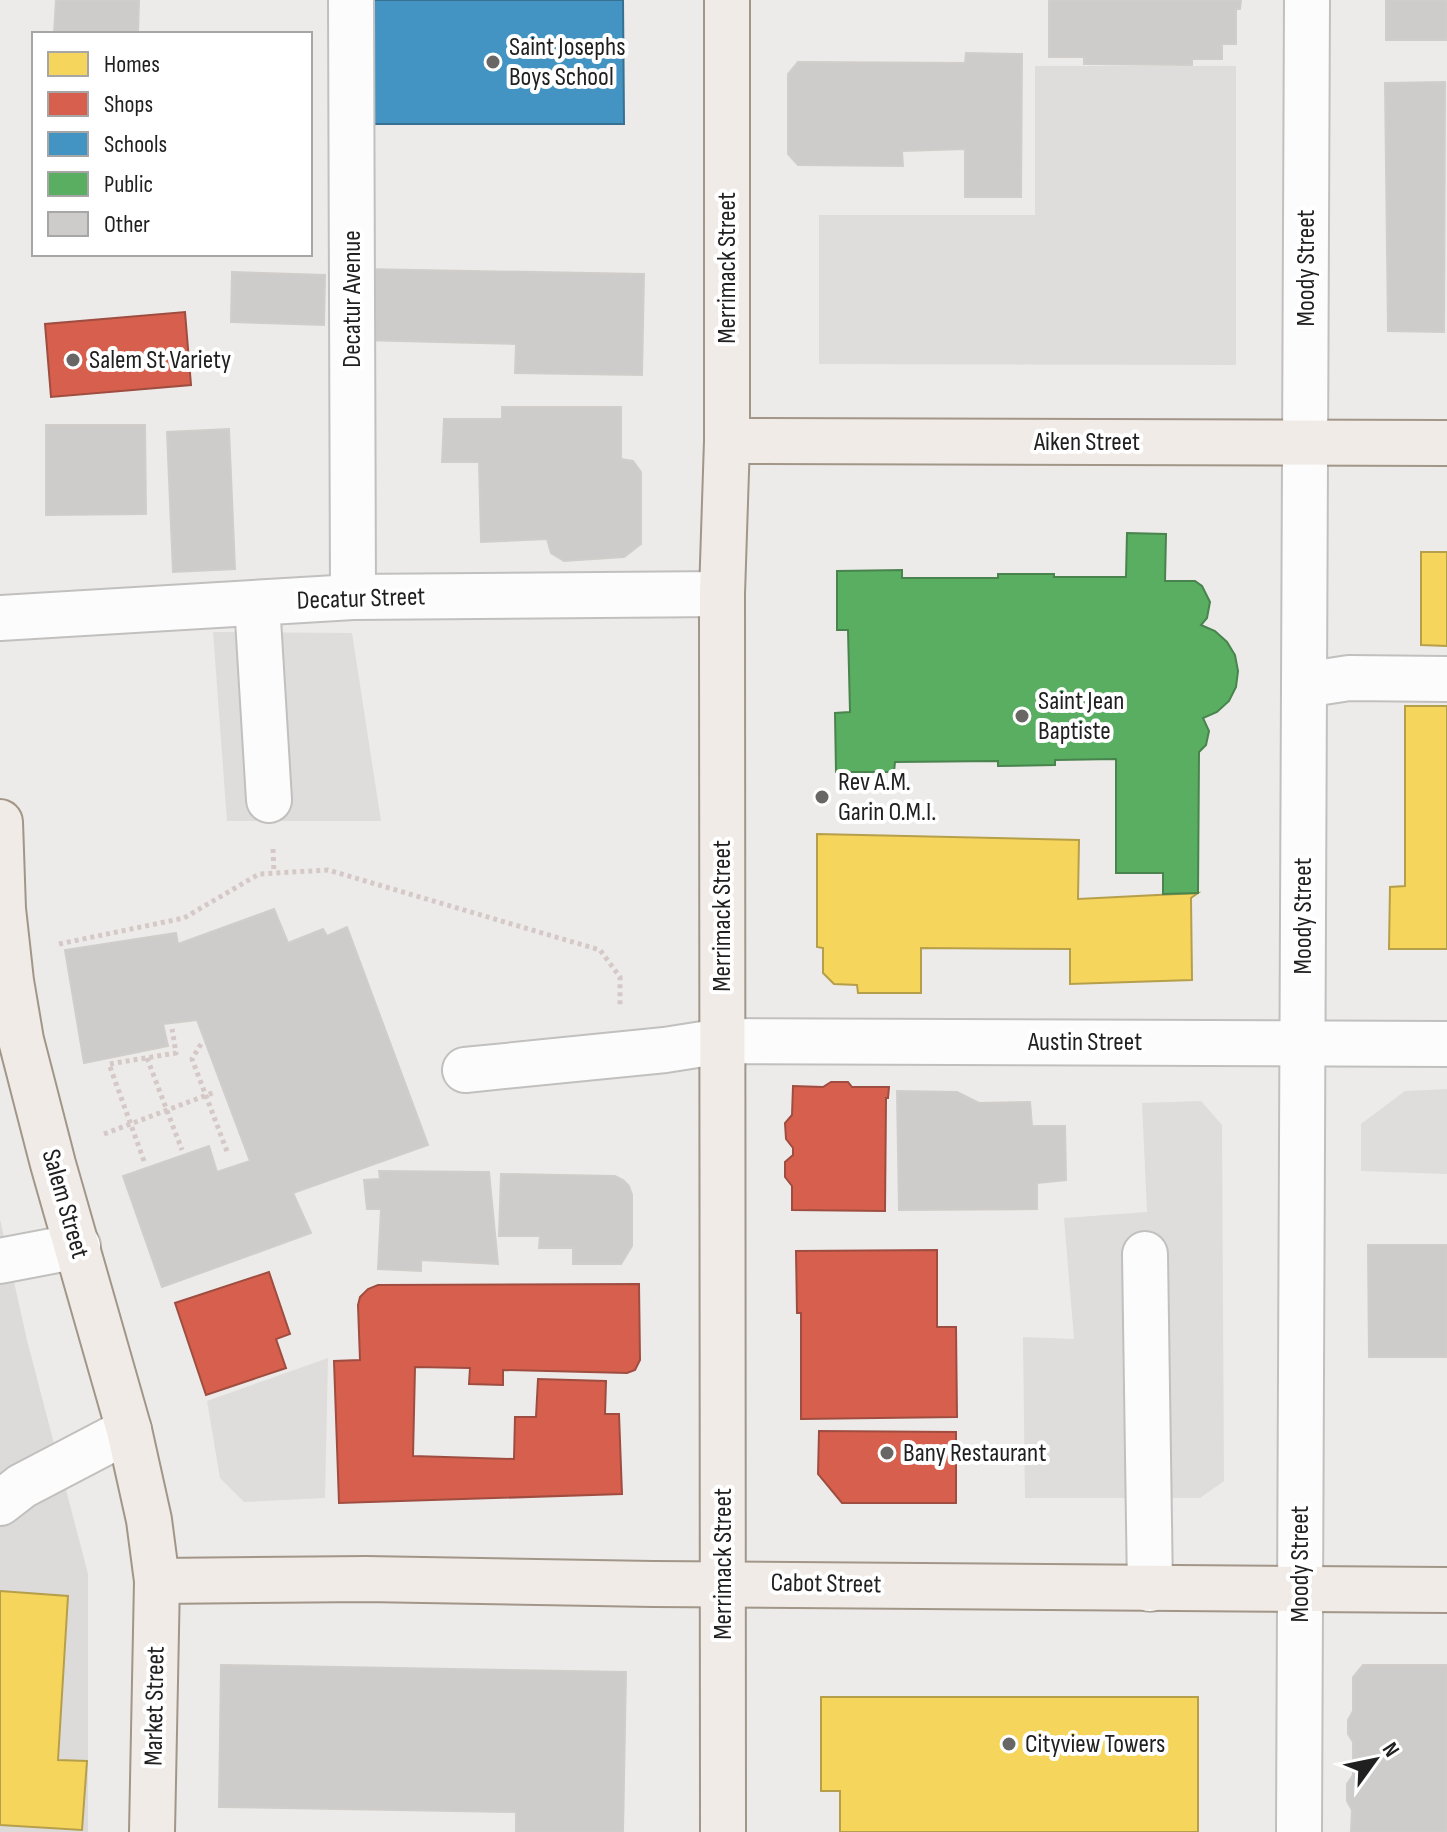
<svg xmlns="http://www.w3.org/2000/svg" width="1447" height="1832" font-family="'Sofia Sans Condensed',sans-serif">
<rect width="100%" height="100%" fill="#edebe9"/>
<!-- residential -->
<polygon fill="#dddbda" points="0,1219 27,1340 88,1574 88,1832 0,1832"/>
<!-- parking -->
<g fill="#dedddc">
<polygon points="1035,66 1236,66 1236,365 819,364 819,215 1035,215"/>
<polygon points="213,632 352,633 381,821 227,821"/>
<polygon points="1447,1089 1447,1174 1361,1171 1361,1124 1405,1091"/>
<polygon points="1201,1101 1222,1125 1224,1481 1200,1498 1025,1498 1023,1337 1074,1339 1064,1218 1147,1212 1142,1103"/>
<polygon points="328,1358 325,1498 244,1502 220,1478 207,1401"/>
</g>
<!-- homes -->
<g fill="#f6d55c" stroke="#b69f4a" stroke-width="2">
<polygon points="1421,552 1447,552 1447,646 1421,645"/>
<polygon points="1405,706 1447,706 1447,949 1389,949 1390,887 1405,886"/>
<polygon points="817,834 1079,840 1078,899 1198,893 1191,898 1192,980 1070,984 1070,949 921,948 921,993 858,993 857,985 834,984 823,973 823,948 817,947"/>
<polygon points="0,1591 68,1596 58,1760 87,1761 82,1830 0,1825"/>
<polygon points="821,1697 1198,1697 1198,1832 840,1832 840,1791 821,1791"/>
</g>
<!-- shops -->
<g fill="#d6604d" stroke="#9f4d40" stroke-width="2">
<polygon points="185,312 191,385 51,397 45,324"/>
<polygon points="831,1082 848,1082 852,1087 889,1087 888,1098 886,1098 885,1211 792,1210 792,1186 785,1177 785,1162 793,1155 793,1148 786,1139 785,1123 792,1115 793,1086 823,1087"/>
<polygon points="937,1250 937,1327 956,1327 957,1417 801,1419 801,1313 797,1313 796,1251"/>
<polygon points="269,1272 290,1334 276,1339 286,1368 206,1395 175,1303"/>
<polygon points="639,1284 640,1360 635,1370 627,1373 503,1370 503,1385 469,1384 470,1368 415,1367 413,1456 514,1459 515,1417 536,1417 538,1379 606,1381 605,1414 619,1414 622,1494 339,1503 334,1361 360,1360 358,1305 360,1297 368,1289 378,1285"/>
<polygon points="819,1431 956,1432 956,1503 842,1503 818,1474"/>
</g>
<!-- schools -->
<polygon fill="#4393c3" stroke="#387092" stroke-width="2" points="363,0 623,0 624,124 363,124"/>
<!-- public -->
<polygon fill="#5aae61" stroke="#49834e" stroke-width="2" points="1127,533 1166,534 1165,581 1195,581 1202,586 1210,602 1207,618 1201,625 1215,631 1227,642 1235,655 1238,671 1236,687 1229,701 1217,712 1203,718 1209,731 1206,745 1199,752 1198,893 1163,894 1163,873 1116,873 1116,759 1055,760 1055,765 998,766 998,761 895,762 894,772 836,772 835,713 850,712 848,630 837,630 837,571 902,570 902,578 998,578 998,574 1054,574 1054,577 1126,577"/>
<!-- building -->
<g fill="#ceccca" stroke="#d0cdca" stroke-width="2">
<polygon points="56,0 139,0 138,34 54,34"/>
<polygon points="1049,0 1241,0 1240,9 1236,9 1236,44 1222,44 1222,59 1192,59 1192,65 1084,64 1084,57 1049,57"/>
<rect x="1386" y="0" width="61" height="40"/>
<polygon points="966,53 1022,54 1021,197 965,197 965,149 902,151 903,166 798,165 788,154 788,74 798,62 965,63"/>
<polygon points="1445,82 1444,332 1388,331 1385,83"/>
<polygon points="361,269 644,274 642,375 515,373 516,344 360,340"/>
<polygon points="232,272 325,275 324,325 231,322"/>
<polygon points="502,407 621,407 621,459 633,461 641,472 641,544 624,557 564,561 551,553 547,539 481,542 479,462 442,462 444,419 502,419"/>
<polygon points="46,425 145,425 146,514 46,515"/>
<polygon points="229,429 235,569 173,572 167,432"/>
<polygon points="274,909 288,943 323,929 327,936 347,927 428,1145 293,1193 311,1233 162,1287 123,1176 209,1146 217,1172 250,1161 197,1020 163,1024 168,1046 84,1063 65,950 176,933 178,944"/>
<polygon points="897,1091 957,1092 979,1103 1030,1102 1032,1126 1065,1126 1066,1180 1037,1183 1037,1209 899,1210"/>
<polygon points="379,1171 489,1172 498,1264 421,1260 421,1271 378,1269 381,1209 367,1209 364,1180 380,1179"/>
<polygon points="501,1174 615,1176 623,1180 629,1186 632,1195 632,1246 621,1264 573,1264 573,1248 539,1248 540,1236 499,1236"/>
<polygon points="1368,1245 1447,1245 1447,1357 1369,1357"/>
<polygon points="221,1665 626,1672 623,1832 516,1832 516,1812 219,1807"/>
<polygon points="1363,1665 1447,1665 1447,1832 1351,1832 1352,1810 1347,1801 1347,1784 1353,1775 1353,1742 1348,1734 1348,1720 1353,1711 1353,1677"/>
</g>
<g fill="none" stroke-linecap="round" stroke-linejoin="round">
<defs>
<g id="minor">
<polyline points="351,0 353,597"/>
<polyline points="257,603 269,800"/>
<polyline points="0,618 353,597 722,594"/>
<polyline points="1304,685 1349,678 1447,679"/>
<polyline points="465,1070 665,1050 722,1041 1447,1044"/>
<polyline points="1145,1254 1150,1589"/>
<polyline points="0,1261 78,1246"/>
<polyline points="0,1503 22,1486 129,1430"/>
<polyline points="1299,1832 1307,0"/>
</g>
<g id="major">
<polyline points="727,441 1447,443"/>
<polyline points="0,822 3,909 11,981 21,1040 53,1164 129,1430 149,1520 157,1581 152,1832"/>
<polyline points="157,1581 366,1579 653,1584 1447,1590"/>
<polyline points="723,1832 722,594 727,441 727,0"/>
</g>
</defs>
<!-- minor casing -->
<use href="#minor" stroke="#c1c0bf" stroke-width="48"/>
<!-- major casing -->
<use href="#major" stroke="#a19688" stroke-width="48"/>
<!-- path -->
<g stroke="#d5c9c8" stroke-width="5" stroke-dasharray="4 4" stroke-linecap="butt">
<polyline points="273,849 274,873"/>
<polyline points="59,944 184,918 259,874 328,870 600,950 620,977 620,1006"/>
<polyline points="201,1044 192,1059 228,1154"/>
<polyline points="147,1058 182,1150"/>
<polyline points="104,1134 215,1092"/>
<polyline points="144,1161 109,1064 176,1053 172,1029"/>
</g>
<!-- minor -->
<use href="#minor" stroke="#fcfcfc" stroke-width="44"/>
<!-- major -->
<use href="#major" stroke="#f0ebe6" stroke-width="44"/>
</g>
<!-- markers -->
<g fill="#686766" stroke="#fff" stroke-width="3">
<circle cx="493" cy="62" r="8"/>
<circle cx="73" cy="360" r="8"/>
<circle cx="1022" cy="716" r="8"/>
<circle cx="822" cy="797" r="8"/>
<circle cx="887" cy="1453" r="8"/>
<circle cx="1009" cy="1744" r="8"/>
</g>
<g text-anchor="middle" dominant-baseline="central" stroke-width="8" stroke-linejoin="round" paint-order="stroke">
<!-- poi labels -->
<g font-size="26" fill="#202020" stroke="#fff" text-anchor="start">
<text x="509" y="47">Saint Josephs<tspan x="509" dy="30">Boys School</tspan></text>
<text x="89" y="360">Salem St Variety</text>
<text x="1038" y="701">Saint Jean<tspan x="1038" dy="30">Baptiste</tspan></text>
<text x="838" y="782">Rev A.M.<tspan x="838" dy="30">Garin O.M.I.</tspan></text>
<text x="903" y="1453">Bany Restaurant</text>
<text x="1025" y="1744">Cityview Towers</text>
</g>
<!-- street labels -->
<g font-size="26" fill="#202020" stroke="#fff">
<text transform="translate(727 268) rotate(-90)">Merrimack Street</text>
<text transform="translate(1306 268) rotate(-90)">Moody Street</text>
<text transform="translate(352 299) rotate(-90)">Decatur Avenue</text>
<text x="1087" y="442">Aiken Street</text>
<text transform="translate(361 599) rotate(-2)">Decatur Street</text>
<text transform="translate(722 916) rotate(-90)">Merrimack Street</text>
<text transform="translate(1303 916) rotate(-90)">Moody Street</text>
<text x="1085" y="1042">Austin Street</text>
<text transform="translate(65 1204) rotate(74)">Salem Street</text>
<text transform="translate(723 1564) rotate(-90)">Merrimack Street</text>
<text transform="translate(1300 1564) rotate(-90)">Moody Street</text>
<text transform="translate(826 1584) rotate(1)">Cabot Street</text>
<text transform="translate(155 1706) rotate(-89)">Market Street</text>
</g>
</g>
<!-- legend -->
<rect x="32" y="32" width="280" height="224" fill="#ffffff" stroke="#a6a6a6" stroke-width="2"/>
<rect x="48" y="52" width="40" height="24" fill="#f6d55c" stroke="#a6a6a6" stroke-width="2"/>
<text x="104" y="72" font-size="24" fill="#202020">Homes</text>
<rect x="48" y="92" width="40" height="24" fill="#d6604d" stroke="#a6a6a6" stroke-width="2"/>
<text x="104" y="112" font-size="24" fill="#202020">Shops</text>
<rect x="48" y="132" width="40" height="24" fill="#4393c3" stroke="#a6a6a6" stroke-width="2"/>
<text x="104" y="152" font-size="24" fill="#202020">Schools</text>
<rect x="48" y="172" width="40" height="24" fill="#5aae61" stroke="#a6a6a6" stroke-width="2"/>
<text x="104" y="192" font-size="24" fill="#202020">Public</text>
<rect x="48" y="212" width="40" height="24" fill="#ceccca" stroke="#a6a6a6" stroke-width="2"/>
<text x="104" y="232" font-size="24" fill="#202020">Other</text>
<!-- north arrow -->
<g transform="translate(1375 1760) rotate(57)" stroke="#ffffff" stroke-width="6" paint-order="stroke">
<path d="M0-6L14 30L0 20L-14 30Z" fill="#202020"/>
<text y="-12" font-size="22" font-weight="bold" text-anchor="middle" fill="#202020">N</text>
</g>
</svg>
